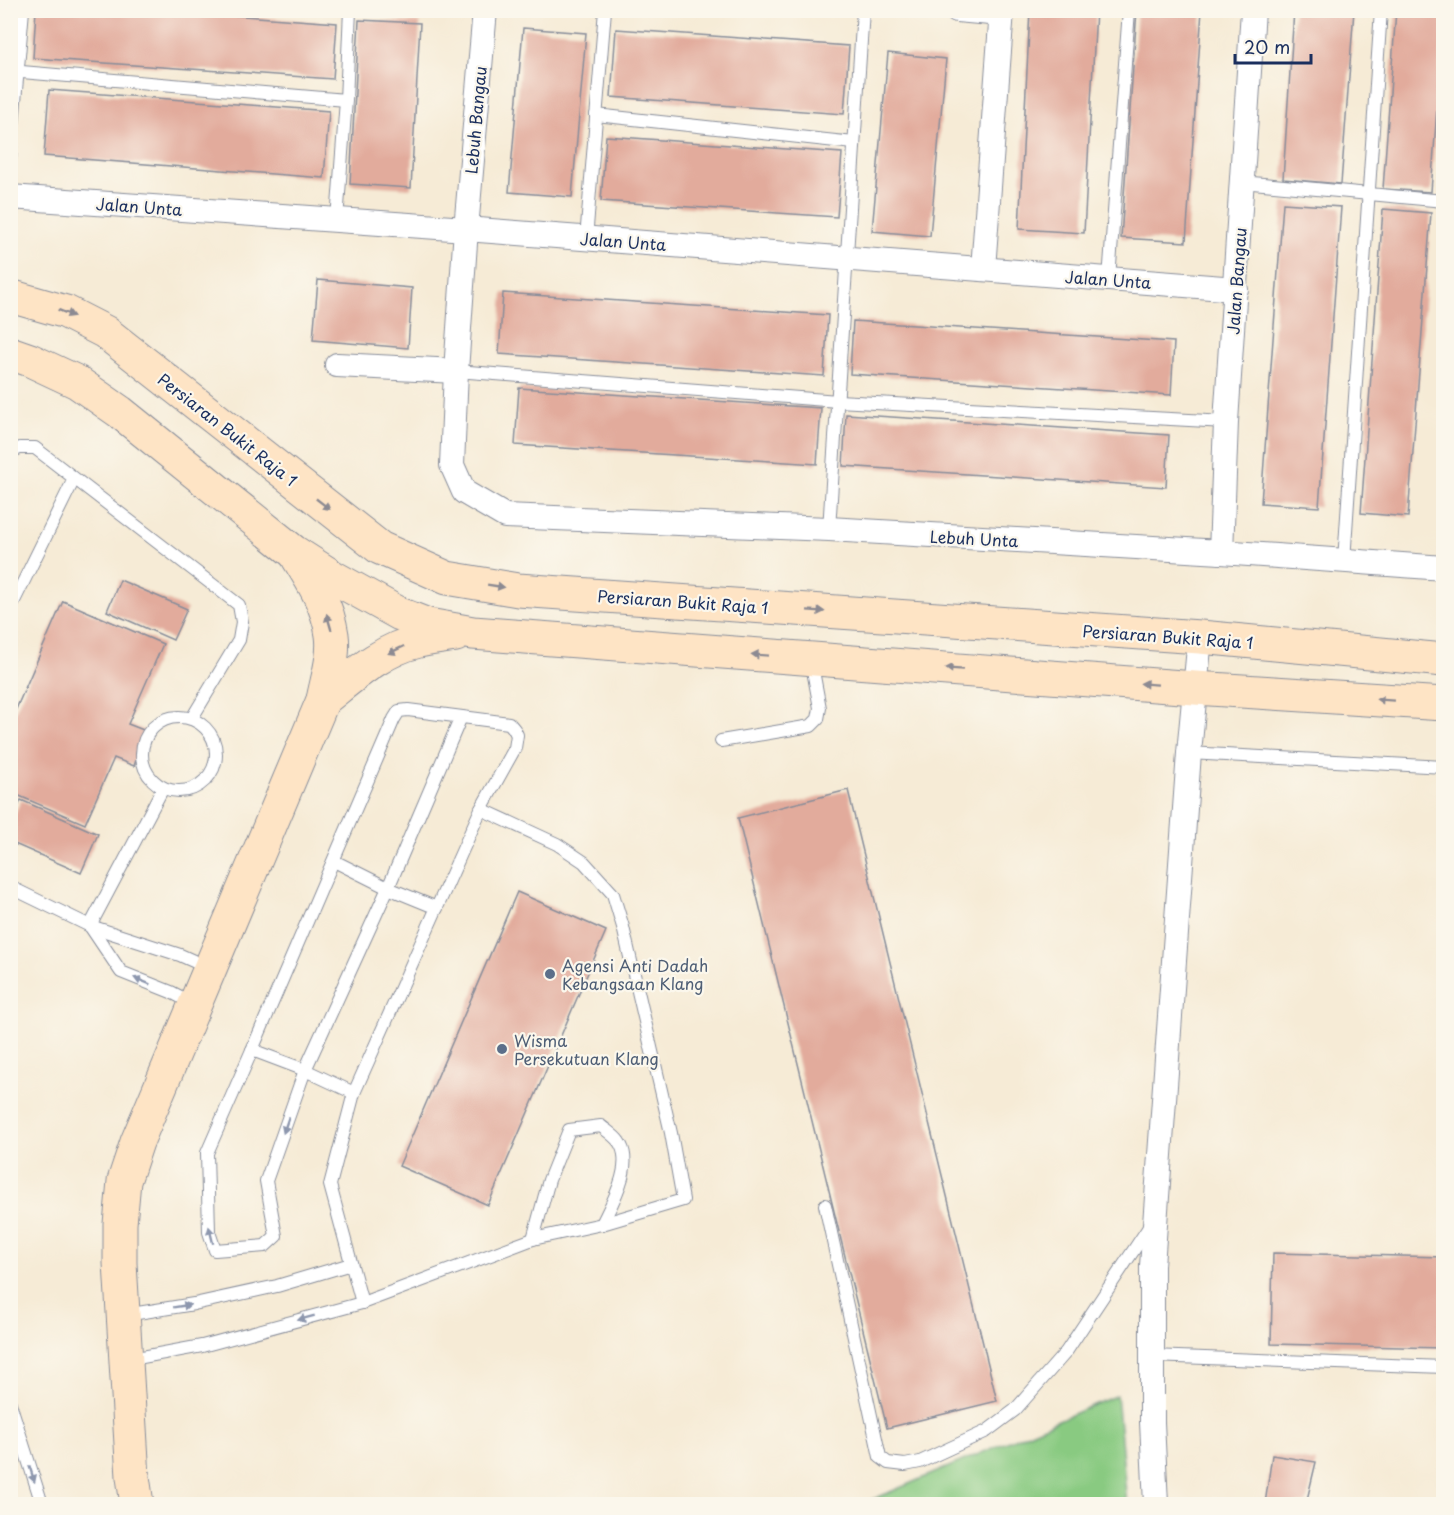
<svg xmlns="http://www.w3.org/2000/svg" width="1454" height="1515" font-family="'Playpen Sans',sans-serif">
<rect width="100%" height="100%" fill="#fbf7ec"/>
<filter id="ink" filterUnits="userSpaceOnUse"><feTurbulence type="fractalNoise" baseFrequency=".0167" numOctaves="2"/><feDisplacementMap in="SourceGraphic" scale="12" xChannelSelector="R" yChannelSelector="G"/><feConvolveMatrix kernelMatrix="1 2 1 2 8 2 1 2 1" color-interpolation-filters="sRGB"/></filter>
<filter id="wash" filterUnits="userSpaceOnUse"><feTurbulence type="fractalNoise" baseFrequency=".008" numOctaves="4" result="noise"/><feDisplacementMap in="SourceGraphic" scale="24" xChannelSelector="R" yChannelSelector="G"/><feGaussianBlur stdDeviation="1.35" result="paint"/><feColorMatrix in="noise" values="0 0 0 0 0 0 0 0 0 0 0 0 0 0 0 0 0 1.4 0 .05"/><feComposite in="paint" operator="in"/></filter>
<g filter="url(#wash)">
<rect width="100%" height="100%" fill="#f6ebd6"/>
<!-- green -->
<polygon fill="#89ca81" stroke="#527c70" stroke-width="1.5" points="1117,1395 1127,1504 862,1504"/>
<g id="blocks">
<!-- building -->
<g fill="#e2ab9c">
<polygon points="36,10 164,10 337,23 333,79 33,58"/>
<polygon points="1030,10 1096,10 1084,233 1019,229"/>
<polygon points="1137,10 1202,10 1186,242 1121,238"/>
<polygon points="1294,10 1354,10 1341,184 1283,179"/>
<polygon points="1396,10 1444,10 1431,192 1383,189"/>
<polygon points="359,20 420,23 411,188 350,184"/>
<polygon points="523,28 586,33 572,197 509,192"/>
<polygon points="616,29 849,46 844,114 611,97"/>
<polygon points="888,53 946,59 930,236 872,231"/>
<polygon points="49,90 329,111 324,178 44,156"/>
<polygon points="606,136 842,153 837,217 601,201"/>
<polygon points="1283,203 1341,207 1319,507 1261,503"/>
<polygon points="1383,209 1431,213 1408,517 1361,513"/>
<polygon points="318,280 412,288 408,348 313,340"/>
<polygon points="503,293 828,315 824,376 499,354"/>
<polygon points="853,321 1174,342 1171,395 850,374"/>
<polygon points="519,388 821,408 817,464 515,445"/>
<polygon points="846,414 1169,435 1166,487 843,466"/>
<polygon points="120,580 187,609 173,640 107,611"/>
<polygon points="63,601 163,644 128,724 146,731 134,766 114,758 85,824 10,792 10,723"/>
<polygon points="848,790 997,1401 887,1428 738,818"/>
<polygon points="21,800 98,834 81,873 10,842 10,824"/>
<polygon points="517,892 606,931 488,1205 399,1166"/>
<polygon points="1273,1253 1444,1257 1444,1348 1271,1344"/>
<polygon points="1272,1455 1316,1462 1306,1504 1265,1504"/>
</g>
</g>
</g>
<g filter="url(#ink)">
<use href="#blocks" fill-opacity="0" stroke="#888d9a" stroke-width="1.5"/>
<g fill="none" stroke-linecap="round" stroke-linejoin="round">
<defs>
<g id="lane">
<polyline points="10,71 346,100"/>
<polyline points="596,115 854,143"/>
<polyline points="10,159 23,10"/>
<polyline points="1242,182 1444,201"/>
<polyline points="337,220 346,100 350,10"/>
<polyline points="586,239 605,10"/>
<polyline points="1109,279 1129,10"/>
<polyline points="456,371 838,401 1226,422"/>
<polyline points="10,452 20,448 35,448 239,605 242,622 239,640 192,718"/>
<polyline points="829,529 863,10"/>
<polyline points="1344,561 1381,10"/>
<polyline points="10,609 74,479"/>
<circle cx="179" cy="754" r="37"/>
<polyline points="721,741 811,726 818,719 820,708 811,660"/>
<polyline points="1189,753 1444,767"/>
<polyline points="334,861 388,888 437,908"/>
<polyline points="10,887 90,926 180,955 209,968"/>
<polyline points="90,926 163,788"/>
<polyline points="90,926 121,972 171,992 194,1004"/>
<polyline points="252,1050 207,1153 209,1232 215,1250 265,1246 276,1236 266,1181 305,1070 388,888 461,717"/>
<polyline points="354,1093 305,1070 252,1050 394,719 399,711 408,710 509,723 514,729 517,735 515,748 481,809 354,1093 330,1185 362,1303"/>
<polyline points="825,1205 880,1457 888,1463 905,1465 920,1462 987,1431 1015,1410 1066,1352 1151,1224"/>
<path d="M 533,1239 L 549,1180 L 569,1130 L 601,1126 C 607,1131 615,1136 619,1142 C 635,1164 612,1203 602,1224"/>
<polyline points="125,1315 194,1304 277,1286 351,1264"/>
<polyline points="1151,1356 1444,1367"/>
<polyline points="126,1360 202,1346 362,1303 533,1239 602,1224 683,1200 671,1133 623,927 613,894 584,862 557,844 481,809"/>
<polyline points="10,1403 42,1504"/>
</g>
<g id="street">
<polyline points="485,10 466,229 456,371 452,465 464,492 505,516 829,529 1221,552 1444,568"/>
<polyline points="957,10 1002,14"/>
<polyline points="10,197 466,229 1236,289"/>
<polyline points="983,269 1002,10"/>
<polyline points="337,365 456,371"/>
<polyline points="1221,552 1226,422 1253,10"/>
<polyline points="1156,1504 1152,1422 1152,1266 1189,753 1200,637"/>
</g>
<g id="secondary">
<polyline points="10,296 66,312 105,332 380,548 447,578 518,590 1200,637 1444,660"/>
<polyline points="10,353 30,360 77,382 120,412 294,552 333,577 400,614 428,625 473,633 1195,688 1444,704"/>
<path d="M 323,700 C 352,677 382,649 419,641 C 431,638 444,637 456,635"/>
<path d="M 137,1504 L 133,1477 L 120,1263 L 120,1224 L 124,1181 L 137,1142 L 323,700 C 327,679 335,656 332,635 C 328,606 313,582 298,558"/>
</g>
</defs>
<!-- lane casing -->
<use href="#lane" stroke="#888d9a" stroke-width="14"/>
<!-- street casing -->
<use href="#street" stroke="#888d9a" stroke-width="26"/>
<!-- secondary casing -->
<use href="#secondary" stroke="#888d9a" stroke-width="35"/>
<!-- lane -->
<use href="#lane" stroke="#fff" stroke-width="12"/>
<!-- street -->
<use href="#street" stroke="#fff" stroke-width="24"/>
<!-- secondary -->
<use href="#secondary" stroke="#fee4c5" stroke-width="33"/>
</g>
<!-- one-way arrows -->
<defs><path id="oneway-solid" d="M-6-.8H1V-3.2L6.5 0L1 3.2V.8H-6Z" transform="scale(1.5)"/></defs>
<g fill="#8c8a92">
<use href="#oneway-solid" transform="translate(66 313) rotate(22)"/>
<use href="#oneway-solid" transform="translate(323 504) rotate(38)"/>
<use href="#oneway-solid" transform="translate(496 586) rotate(9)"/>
<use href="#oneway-solid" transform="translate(816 611) rotate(4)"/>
<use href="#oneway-solid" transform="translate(329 622) rotate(-106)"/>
<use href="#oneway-solid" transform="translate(396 650) rotate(155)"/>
<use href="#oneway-solid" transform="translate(760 655) rotate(-176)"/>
<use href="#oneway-solid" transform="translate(954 669) rotate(-176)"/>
<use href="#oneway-solid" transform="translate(1149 684) rotate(-176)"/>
<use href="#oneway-solid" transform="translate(1385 700) rotate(-176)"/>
</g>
<g fill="#8d97ae">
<use href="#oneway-solid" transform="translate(142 981) rotate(-158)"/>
<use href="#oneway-solid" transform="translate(286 1125) rotate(109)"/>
<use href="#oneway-solid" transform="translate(211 1235) rotate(-104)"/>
<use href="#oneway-solid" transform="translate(182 1306) rotate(-9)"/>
<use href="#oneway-solid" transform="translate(306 1318) rotate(165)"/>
<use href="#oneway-solid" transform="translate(32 1474) rotate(72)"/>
</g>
</g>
<!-- markers -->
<g fill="#5c6f8a" stroke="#fbf7ec" stroke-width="2">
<circle cx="550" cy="974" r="6"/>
<circle cx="502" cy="1049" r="6"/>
</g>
<g text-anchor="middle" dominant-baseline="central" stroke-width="4.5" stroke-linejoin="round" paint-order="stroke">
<!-- street labels -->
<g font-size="16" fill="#1b2f5e" stroke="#fbf7ec">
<text transform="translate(475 120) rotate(-85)">Lebuh Bangau</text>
<text transform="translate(139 206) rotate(4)">Jalan Unta</text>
<text transform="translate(623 241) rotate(4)">Jalan Unta</text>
<text transform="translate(1108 279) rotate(4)">Jalan Unta</text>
<text transform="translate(1236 281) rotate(-86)">Jalan Bangau</text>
<text transform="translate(228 429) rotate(38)">Persiaran Bukit Raja 1</text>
<text transform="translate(974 538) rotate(3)">Lebuh Unta</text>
<text transform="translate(683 601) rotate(4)">Persiaran Bukit Raja 1</text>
<text transform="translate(1168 636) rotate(4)">Persiaran Bukit Raja 1</text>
</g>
<!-- service labels -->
<g font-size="16" fill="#4e5e75" stroke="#fbf7ec" text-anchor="start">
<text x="562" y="965">Agensi Anti Dadah<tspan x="562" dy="18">Kebangsaan Klang</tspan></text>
<text x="514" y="1040">Wisma<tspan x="514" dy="18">Persekutuan Klang</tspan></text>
</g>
</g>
<!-- margin -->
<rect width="1454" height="1515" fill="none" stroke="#fbf7ec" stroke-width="36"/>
<!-- scale -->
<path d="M1235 54v9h76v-9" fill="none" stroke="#1b2f5e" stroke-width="3"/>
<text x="1244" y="54" font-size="18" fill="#1b2f5e" stroke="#fbf7ec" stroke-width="4.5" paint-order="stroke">20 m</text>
</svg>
